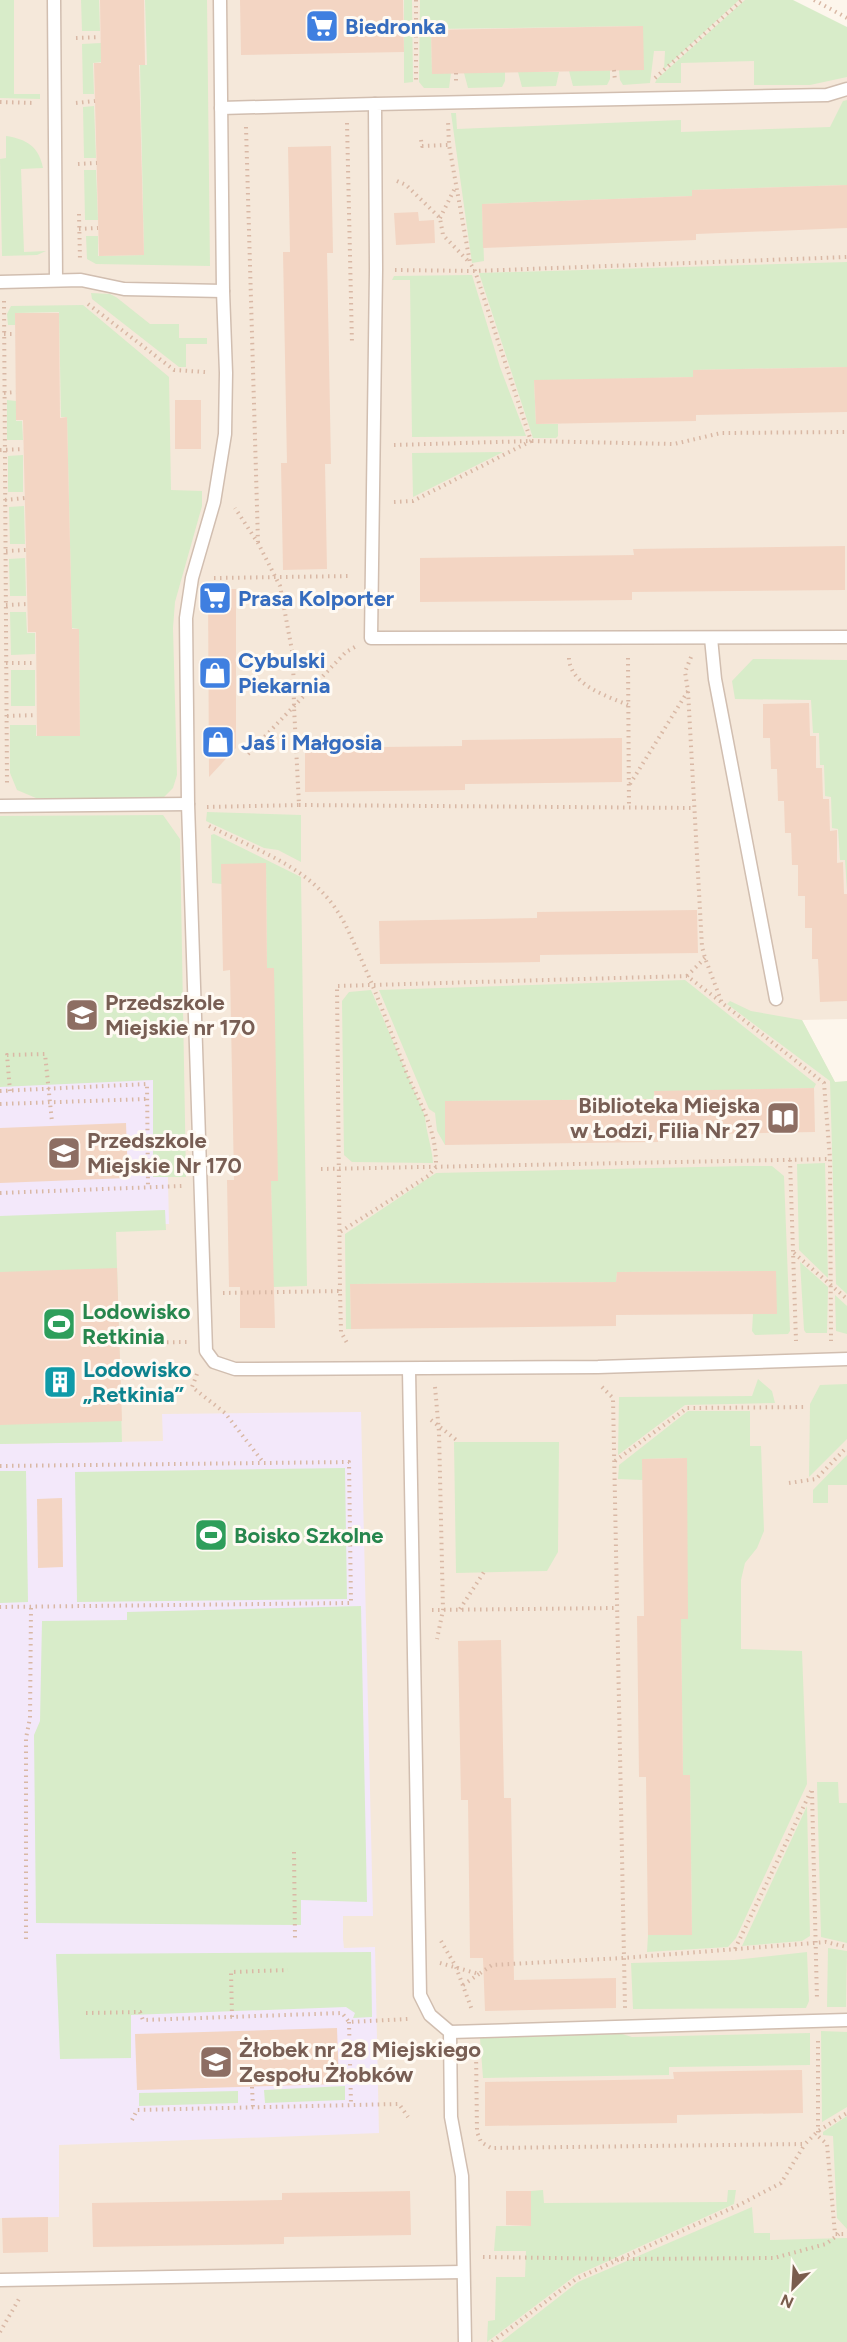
<svg xmlns="http://www.w3.org/2000/svg" width="847" height="2342" font-family="Figtree,sans-serif">
<rect width="100%" height="100%" fill="#fdf6ec"/>
<!-- residential -->
<polygon fill="#f5e8da" points="0,0 787,0 847,28 847,1019 802,1020 835,1082 847,1082 847,2342 0,2342"/>
<!-- education -->
<g fill="#f3e8fa">
<polygon points="160,838 169,1224 0,1227 0,843"/>
<polygon points="361,1412 373,1916 343,1916 343,1939 344,1948 375,1947 379,2133 59,2145 59,2217 0,2218 0,1444 163,1441 162,1414"/>
</g>
<!-- green -->
<g fill="#d8ecc9">
<polygon points="0,0 14,0 14,94 40,94 40,99 0,98"/>
<polygon points="81,0 99,0 100,31 82,31"/>
<polygon points="145,0 207,0 210,266 96,264 87,259 86,236 98,236 98,256 144,255 140,65 147,65"/>
<polygon points="404,0 412,0 413,82 404,83"/>
<polygon points="420,0 739,0 664,69 665,51 654,51 650,83 623,85 620,80 619,70 643,69 643,26 431,29 432,73 451,73 449,88 424,88 419,82"/>
<polygon points="745,0 793,0 847,27 847,77 810,85 754,85 754,61 681,63 681,83 655,83 657,79"/>
<polygon points="101,43 101,62 93,63 94,94 83,94 82,44"/>
<polygon points="610,70 610,79 607,85 573,86 569,71"/>
<polygon points="505,72 505,81 502,87 468,88 464,73"/>
<polygon points="518,72 559,72 556,86 522,87"/>
<polygon points="847,100 847,185 692,190 692,196 482,204 484,261 472,263 451,113 456,113 457,129 681,120 681,132 830,127 843,101"/>
<polygon points="94,106 96,158 84,158 83,107"/>
<path d="M 6,136 C 26,139 39,146 43,168 L 21,169 L 24,252 L 46,251 L 37,255 L 2,256 L 0,159 L 6,158 Z"/>
<polygon points="84,170 96,170 98,220 85,220"/>
<polygon points="847,262 847,367 693,370 693,377 534,381 536,424 558,424 558,436 556,438 533,438 479,273"/>
<polygon points="472,275 500,367 526,436 412,437 410,280 392,280 394,276"/>
<polygon points="91,293 110,294 116,297 150,324 179,324 179,338 207,338 207,344 186,344 186,367 179,367 92,299"/>
<polygon points="83,305 169,377 171,490 202,491 202,506 175,602 173,628 177,775 173,788 163,798 36,798 17,790 10,773 10,725 36,725 36,736 80,736 79,629 72,628 67,417 61,417 59,312 15,313 15,325 8,325 7,314 11,306"/>
<polygon points="7,400 16,401 16,421 22,421 23,440 7,440"/>
<polygon points="503,452 413,497 412,453"/>
<polygon points="23,455 23,492 8,492 8,456"/>
<polygon points="24,506 25,544 10,544 9,507"/>
<polygon points="25,558 26,596 10,596 9,559"/>
<polygon points="10,612 26,612 27,633 35,633 35,654 11,655"/>
<polygon points="753,659 847,660 847,891 845,860 840,860 838,829 832,828 831,797 825,796 824,765 820,765 819,733 813,733 811,700 735,699 732,681"/>
<rect x="11" y="670" width="24" height="36"/>
<polygon points="207,812 301,815 301,862 278,850 264,848 206,821"/>
<polygon points="163,815 180,839 186,1177 153,1177 153,1080 0,1087 0,816"/>
<polygon points="214,834 301,877 307,1286 273,1287 271,1181 278,1181 267,968 266,864 222,864 222,884 212,883 211,835"/>
<polygon points="685,980 816,1084 814,1088 654,1092 655,1099 445,1101 445,1145 437,1131 435,1113 429,1109 379,990"/>
<path d="M 371,990 L 425,1116 C 426,1133 432,1146 433,1163 L 352,1162 L 344,1155 L 342,1001 L 349,992 Z"/>
<polygon points="730,1001 751,1011 802,1020 835,1082 847,1081 847,1294 836,1284 830,1081 727,1004"/>
<polygon points="825,1163 828,1278 799,1250 797,1164"/>
<polygon points="744,1166 772,1166 784,1176 790,1331 788,1334 755,1335 752,1331 753,1314 776,1313 776,1271 617,1272 616,1282 350,1284 351,1329 346,1329 345,1234 436,1173"/>
<polygon points="165,1210 166,1230 116,1232 122,1442 0,1444 0,1216"/>
<polygon points="800,1262 828,1287 827,1333 806,1333 804,1330"/>
<polygon points="835,1295 847,1306 847,1334 836,1331"/>
<polygon points="758,1379 772,1391 775,1403 685,1405 618,1455 619,1397 752,1396"/>
<polygon points="847,1384 847,1439 809,1477 810,1404 820,1385"/>
<polygon points="688,1411 750,1411 750,1446 761,1446 764,1531 757,1548 745,1563 741,1580 741,1649 802,1651 807,1784 736,1938 728,1947 647,1952 648,1935 692,1934 690,1775 683,1775 681,1619 686,1458 643,1459 643,1480 618,1479 619,1465"/>
<polygon points="454,1442 559,1442 558,1552 547,1571 456,1573"/>
<polygon points="847,1455 847,1485 828,1485 828,1503 813,1503 813,1490"/>
<polygon points="345,1468 347,1599 77,1602 75,1472"/>
<polygon points="0,1471 26,1471 28,1602 0,1603"/>
<polygon points="361,1606 367,1902 301,1900 301,1925 36,1923 34,1735 40,1721 42,1621 127,1620 127,1612"/>
<polygon points="817,1782 838,1782 839,1803 847,1803 847,1943 821,1937"/>
<polygon points="807,1806 810,1936 802,1941 742,1946"/>
<polygon points="828,1948 847,1951 846,2007 827,2007"/>
<polygon points="371,1952 372,2017 353,2018 355,2013 346,2007 131,2015 131,2058 60,2059 56,1954"/>
<polygon points="807,1952 809,2001 806,2008 633,2009 631,1963 734,1960"/>
<polygon points="821,2031 847,2032 847,2107 822,2122"/>
<polygon points="810,2033 810,2065 669,2067 669,2075 483,2078 480,2038 622,2034 632,2037"/>
<polygon points="345,2086 345,2100 265,2103 264,2090"/>
<polygon points="238,2091 238,2103 139,2106 139,2093"/>
<polygon points="847,2116 847,2229 837,2218 833,2136 823,2135 823,2132"/>
<polygon points="543,2190 544,2203 727,2202 728,2190 736,2190 734,2204 575,2276 487,2342 488,2321 495,2320 496,2277 525,2277 526,2251 494,2251 496,2226 531,2226 531,2191"/>
<polygon points="752,2207 754,2233 770,2233 770,2240 847,2238 847,2342 501,2342 578,2282"/>
</g>
<!-- building -->
<g fill="#f3d5c3">
<polygon points="100,0 144,0 145,65 139,65 144,255 99,256 94,63 101,63"/>
<polygon points="240,0 403,0 404,52 241,55"/>
<polygon points="643,26 644,70 432,74 431,30"/>
<polygon points="331,146 333,253 327,253 331,464 325,464 327,569 283,570 281,463 287,463 283,252 290,252 288,147"/>
<polygon points="847,185 847,228 696,234 696,240 483,248 482,204 692,196 692,190"/>
<polygon points="418,212 419,221 434,220 435,243 396,245 394,213"/>
<polygon points="15,313 59,313 60,418 67,417 72,629 79,629 80,736 37,736 36,632 28,632 23,420 16,420"/>
<polygon points="847,367 847,412 696,415 696,421 536,424 534,380 693,377 693,370"/>
<rect x="175" y="400" width="26" height="49"/>
<polygon points="845,546 845,590 632,592 632,600 420,602 420,558 634,555 633,549"/>
<polygon points="208,589 236,589 236,748 209,777"/>
<polygon points="809,703 810,736 816,736 816,768 822,768 823,799 829,799 830,831 837,830 837,863 843,862 844,894 847,894 847,1001 820,1002 818,959 812,959 812,928 805,928 805,896 798,896 798,865 792,865 791,833 785,833 784,801 778,801 777,769 771,769 770,738 763,738 763,704"/>
<polygon points="622,738 622,782 465,784 465,790 305,792 305,748 462,746 462,740"/>
<polygon points="266,863 267,968 274,968 278,1181 271,1181 275,1328 240,1328 240,1287 229,1287 227,1180 234,1180 230,970 223,971 221,864"/>
<polygon points="697,910 698,953 540,955 540,962 380,964 379,921 537,918 537,912"/>
<polygon points="814,1088 815,1132 658,1135 658,1142 445,1145 445,1101 655,1099 654,1091"/>
<polygon points="126,1123 128,1178 0,1183 0,1128"/>
<polygon points="117,1268 122,1421 0,1425 0,1272"/>
<polygon points="776,1271 777,1314 616,1315 616,1326 351,1329 350,1284 616,1282 617,1272"/>
<polygon points="687,1458 688,1619 681,1619 683,1775 690,1775 692,1935 648,1935 646,1777 639,1777 637,1616 644,1616 642,1459"/>
<polygon points="62,1498 63,1567 38,1568 37,1499"/>
<polygon points="501,1640 504,1798 511,1798 514,1980 616,1978 616,2008 485,2011 483,1958 470,1958 468,1800 461,1800 458,1641"/>
<polygon points="337,2028 339,2084 137,2090 135,2034"/>
<polygon points="802,2070 803,2113 677,2115 677,2123 485,2126 485,2082 674,2079 673,2072"/>
<polygon points="410,2191 411,2235 284,2237 284,2244 93,2247 92,2203 282,2200 282,2193"/>
<polygon points="506,2191 531,2191 531,2226 506,2225"/>
<polygon points="48,2217 48,2252 3,2253 2,2218"/>
</g>
<g fill="none" stroke-linecap="round" stroke-linejoin="round">
<defs>
<g id="lane">
<polyline points="54,0 56,280"/>
<polyline points="220,0 223,291 226,373 225,434 214,502 192,578 186,618 188,804 206,1351 214,1362 235,1369 598,1367 847,1359"/>
<polyline points="847,89 827,95 375,104 376,270 371,638 847,637"/>
<polyline points="221,108 375,104"/>
<polyline points="0,282 81,280 124,289 223,291"/>
<polyline points="711,638 715,679 776,999"/>
<polyline points="0,806 188,804"/>
<polyline points="409,1370 420,1995 430,2015 450,2032 451,2117 462,2176 465,2342"/>
<polyline points="450,2032 847,2020"/>
<polyline points="0,2280 463,2272"/>
</g>
</defs>
<!-- lane casing -->
<use href="#lane" stroke="#d1beb0" stroke-width="15"/>
<!-- path -->
<g stroke="#d9b8a5" stroke-width="4" stroke-dasharray="1.5 4.5" stroke-linecap="butt">
<polyline points="416,0 416,83"/>
<polyline points="814,0 847,18"/>
<polyline points="76,38 100,37"/>
<polyline points="614,70 615,81"/>
<polyline points="456,73 456,84"/>
<polyline points="655,78 742,0"/>
<polyline points="0,102 35,103"/>
<polyline points="76,103 95,101"/>
<polyline points="347,123 352,344"/>
<polyline points="246,127 258,542"/>
<polyline points="421,140 422,146 449,145"/>
<polyline points="78,164 97,163"/>
<polyline points="397,181 406,185 440,218 443,235 469,262"/>
<polyline points="79,214 80,260"/>
<polyline points="440,218 456,186"/>
<polyline points="79,229 98,228"/>
<polyline points="395,270 475,271 847,257"/>
<polyline points="4,301 7,785"/>
<polyline points="88,304 174,370 205,372"/>
<polyline points="4,334 15,334"/>
<polyline points="4,393 16,392"/>
<polyline points="394,445 531,441 674,444 721,433 847,432"/>
<polyline points="0,450 24,449"/>
<polyline points="5,500 25,498"/>
<polyline points="394,502 413,501 531,441 475,271 470,263 449,145 448,121"/>
<polyline points="6,551 26,550"/>
<polyline points="214,578 351,576"/>
<polyline points="6,605 27,604"/>
<polyline points="691,657 685,672 688,691 702,947 705,958 722,1003 824,1083 830,1159 831,1341"/>
<path d="M 569,658 C 570,685 607,696 628,705"/>
<polyline points="628,658 629,808"/>
<polyline points="6,663 36,663"/>
<polyline points="7,716 37,715"/>
<polyline points="248,754 346,652 355,647"/>
<polyline points="630,784 688,691"/>
<polyline points="299,805 695,808"/>
<polyline points="207,807 299,805 294,707 293,656 280,586 258,543 235,508"/>
<path d="M 209,826 C 244,844 291,861 319,889 C 338,907 347,927 357,950 C 375,989 390,1029 405,1069 C 419,1103 437,1128 436,1167 L 428,1176 L 340,1232"/>
<polyline points="687,976 705,958"/>
<polyline points="0,1091 147,1084 148,1187"/>
<polyline points="10,1091 7,1055 45,1054 52,1122"/>
<polyline points="0,1104 147,1099"/>
<polyline points="790,1160 796,1341"/>
<polyline points="321,1169 830,1159"/>
<polyline points="0,1193 182,1186"/>
<polyline points="794,1253 847,1299"/>
<polyline points="340,1291 337,986 687,976 721,1002"/>
<polyline points="223,1293 340,1291 341,1332 347,1343"/>
<polyline points="119,1343 187,1342"/>
<polyline points="197,1374 192,1387 225,1413 263,1462"/>
<polyline points="435,1387 439,1432 443,1610 437,1639"/>
<polyline points="602,1387 613,1398 625,2008"/>
<polyline points="431,1420 459,1442"/>
<polyline points="615,1461 687,1408 806,1407"/>
<polyline points="0,1466 349,1462 351,1603 0,1607"/>
<polyline points="789,1483 816,1479 847,1447"/>
<polyline points="460,1609 484,1572"/>
<polyline points="432,1610 616,1608"/>
<polyline points="812,1791 817,2000"/>
<polyline points="294,1852 295,1939"/>
<polyline points="26,1939 26,1738 30,1718 31,1607"/>
<polyline points="441,1941 456,1967 472,2010"/>
<polyline points="735,1949 811,1791"/>
<polyline points="440,1963 479,1974 492,1965 623,1958 826,1942 847,1947"/>
<polyline points="463,1985 479,1974"/>
<polyline points="86,2013 140,2012 143,2020 342,2013 349,2022 408,2019"/>
<polyline points="232,2017 231,1972 288,1970"/>
<polyline points="349,2022 351,2104"/>
<polyline points="818,2041 818,2136 827,2144 835,2234 847,2234"/>
<polyline points="476,2050 477,2132 481,2142 491,2148 805,2144 818,2131 847,2113"/>
<polyline points="252,2087 253,2107"/>
<polyline points="132,2120 137,2110 399,2104 408,2117"/>
<polyline points="483,2257 622,2259 774,2258 826,2244 839,2234"/>
<polyline points="0,2332 19,2299"/>
<polyline points="492,2342 576,2279 739,2205 781,2183 805,2144"/>
</g>
<!-- lane -->
<use href="#lane" stroke="#fff" stroke-width="12"/>
</g>
<!-- icons -->
<defs>
<symbol id="supermarket-square" viewBox="-11 -11 22 22"><rect x="-9" y="-9" width="18" height="18" rx="4" fill="#3f7fe0" stroke="#fffaf3"/><path d="M-6-5.5h2.5l.6 2H6L4.5 2H-2.5L-4.4-4H-6ZM-1.5 3.2a1.3 1.3 0 1 0 .1 0ZM3 3.2a1.3 1.3 0 1 0 .1 0Z" fill="#fff"/></symbol>
<symbol id="shop-square" viewBox="-11 -11 22 22"><rect x="-9" y="-9" width="18" height="18" rx="4" fill="#3f7fe0" stroke="#fffaf3"/><path d="M-5-2.5h2.3a2.7 3.5 0 0 1 5.4 0H5L5.5 6h-11ZM-1.5-2.5h3a1.5 2.3 0 0 0-3 0Z" fill="#fff"/></symbol>
<symbol id="school-square" viewBox="-11 -11 22 22"><rect x="-9" y="-9" width="18" height="18" rx="4" fill="#8d6e63" stroke="#fffaf3"/><path d="M0-5L7-2L0 1L-7-2ZM-4 1L0 2.5L4 1V4Q0 6-4 4Z" fill="#fff"/></symbol>
<symbol id="library-square" viewBox="-11 -11 22 22"><rect x="-9" y="-9" width="18" height="18" rx="4" fill="#8d6e63" stroke="#fffaf3"/><path d="M-6-4Q-3-5.5-.7-3.5V5Q-3 3-6 4ZM6-4Q3-5.5 .7-3.5V5Q3 3 6 4Z" fill="#fff"/></symbol>
<symbol id="stadium-square" viewBox="-11 -11 22 22"><rect x="-9" y="-9" width="18" height="18" rx="4" fill="#2e9e5b" stroke="#fffaf3"/><path d="M0-5a6.5 5 0 1 0 0 10a6.5 5 0 1 0 0-10ZM-3.5-1.8h7v3.6h-7Z" fill="#fff"/></symbol>
<symbol id="building-square" viewBox="-11 -11 22 22"><rect x="-9" y="-9" width="18" height="18" rx="4" fill="#0f9aa8" stroke="#fffaf3"/><path d="M-4-6H4V6H1V3H-1V6H-4ZM-2.5-4.3h1.7v1.8h-1.7ZM.8-4.3h1.7v1.8H.8ZM-2.5-1h1.7V.8h-1.7ZM.8-1h1.7V.8H.8Z" fill="#fff"/></symbol>
</defs>
<g fill-rule="evenodd">
<use href="#supermarket-square" x="303" y="7" width="38" height="38"/>
<use href="#supermarket-square" x="196" y="579" width="38" height="38"/>
<use href="#shop-square" x="196" y="654" width="38" height="38"/>
<use href="#shop-square" x="199" y="723" width="38" height="38"/>
<use href="#school-square" x="63" y="996" width="38" height="38"/>
<use href="#library-square" x="764" y="1099" width="38" height="38"/>
<use href="#school-square" x="45" y="1134" width="38" height="38"/>
<use href="#stadium-square" x="40" y="1305" width="38" height="38"/>
<use href="#building-square" x="41" y="1363" width="38" height="38"/>
<use href="#stadium-square" x="192" y="1516" width="38" height="38"/>
<use href="#school-square" x="197" y="2043" width="38" height="38"/>
</g>
<g text-anchor="middle" dominant-baseline="central" stroke-width="6" stroke-linejoin="round" paint-order="stroke">
<!-- shop labels -->
<g font-size="22" font-weight="bold" fill="#366cbe" stroke="#fffaf3" text-anchor="start">
<text x="345" y="26">Biedronka</text>
<text x="238" y="598">Prasa Kolporter</text>
<text x="238" y="660">Cybulski<tspan x="238" dy="25">Piekarnia</tspan></text>
<text x="241" y="742">Jaś i Małgosia</text>
</g>
<!-- education labels -->
<g font-size="22" font-weight="bold" fill="#785e54" stroke="#fffaf3" text-anchor="start">
<text x="105" y="1002">Przedszkole<tspan x="105" dy="25">Miejskie nr 170</tspan></text>
<text x="760" y="1105" text-anchor="end">Biblioteka Miejska<tspan x="760" dy="25">w Łodzi, Filia Nr 27</tspan></text>
<text x="87" y="1140">Przedszkole<tspan x="87" dy="25">Miejskie Nr 170</tspan></text>
<text x="239" y="2049">Żłobek nr 28 Miejskiego<tspan x="239" dy="25">Zespołu Żłobków</tspan></text>
</g>
<!-- leisure labels -->
<g font-size="22" font-weight="bold" fill="#27864d" stroke="#fffaf3" text-anchor="start">
<text x="82" y="1311">Lodowisko<tspan x="82" dy="25">Retkinia</tspan></text>
<text x="234" y="1535">Boisko Szkolne</text>
</g>
<!-- culture labels -->
<g font-size="22" font-weight="bold" fill="#0d838f" stroke="#fffaf3" text-anchor="start">
<text x="83" y="1369">Lodowisko<tspan x="83" dy="25">„Retkinia”</tspan></text>
</g>
</g>
<!-- north arrow -->
<g transform="translate(793 2288) rotate(204)" stroke="#fffaf3" stroke-width="4.5" paint-order="stroke">
<path d="M0-4.5L10 22L0 15L-10 22Z" fill="#7a5c4d"/>
<text y="-9" font-size="16" font-weight="bold" text-anchor="middle" fill="#7a5c4d">N</text>
</g>
</svg>
